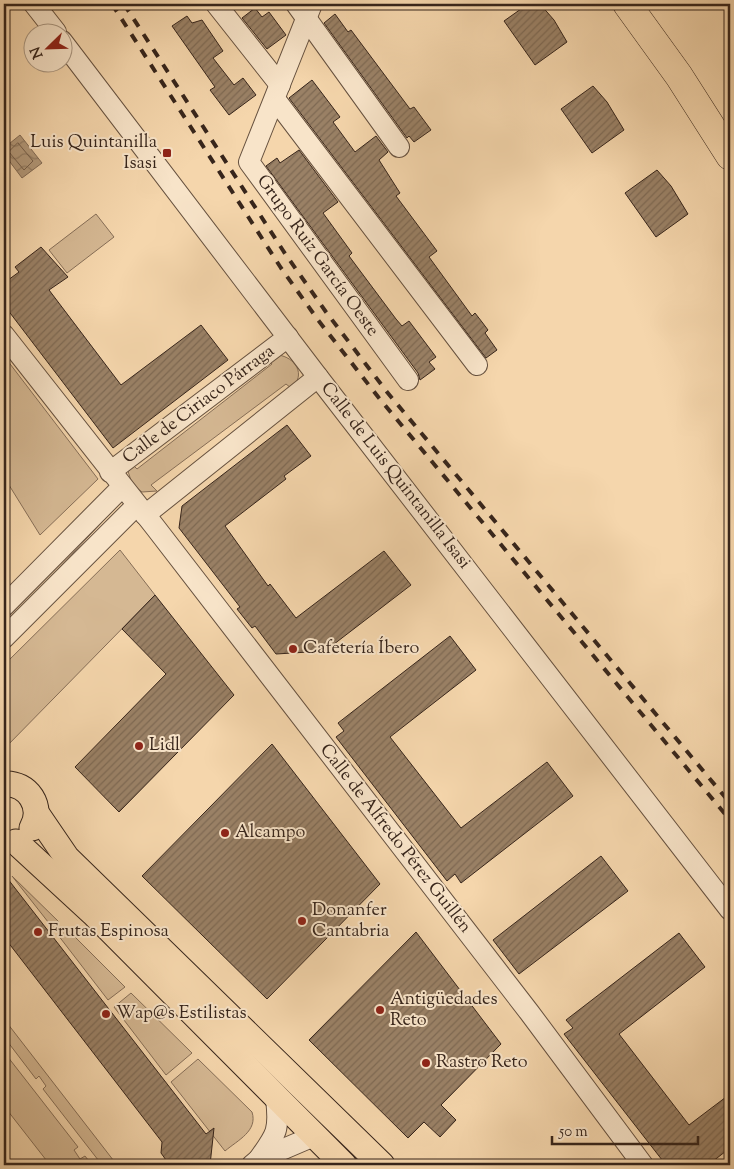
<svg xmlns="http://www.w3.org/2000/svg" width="734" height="1169" font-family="'Sorts Mill Goudy',serif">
<defs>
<pattern id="water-waves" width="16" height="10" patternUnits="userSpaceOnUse" patternTransform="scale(1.25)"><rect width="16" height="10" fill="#b49a7b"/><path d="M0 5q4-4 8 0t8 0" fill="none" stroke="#937d64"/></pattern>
<pattern id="building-hatch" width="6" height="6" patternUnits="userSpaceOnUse" patternTransform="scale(1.25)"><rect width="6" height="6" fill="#9a8166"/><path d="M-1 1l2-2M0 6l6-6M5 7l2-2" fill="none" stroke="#7e6953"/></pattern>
</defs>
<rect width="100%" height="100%" fill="#f5d6ac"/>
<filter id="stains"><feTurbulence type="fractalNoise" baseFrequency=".004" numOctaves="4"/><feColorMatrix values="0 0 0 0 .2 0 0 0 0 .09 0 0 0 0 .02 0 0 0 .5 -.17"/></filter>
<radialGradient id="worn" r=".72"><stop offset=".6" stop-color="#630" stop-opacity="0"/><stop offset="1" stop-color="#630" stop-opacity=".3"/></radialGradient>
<!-- green -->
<g fill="#d5b893" stroke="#866e57">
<polygon points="96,214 114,237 67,273 49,250"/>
<path d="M 278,355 C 295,357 307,375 291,388 L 286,384 L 151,485 L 157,491 L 142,492 L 132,484 L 128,471 L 132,464 L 137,469 L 272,364 L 268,359 Z"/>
<polygon points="4,356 98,479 40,535 4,477"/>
<polygon points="113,504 116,507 4,627 4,620"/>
<polygon points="120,550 155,595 4,749 4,665"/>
<polygon points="12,876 59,922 52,927"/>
<polygon points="66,928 125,987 108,1000 58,935"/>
<polygon points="131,993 192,1053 166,1075 114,1007"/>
<polygon points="4,1019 117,1165 102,1165 43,1089 46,1086 39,1076 36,1079 4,1037"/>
<polygon points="4,1052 78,1147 74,1150 80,1159 85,1156 92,1165 50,1165 4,1106"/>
<path d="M 198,1059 L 252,1112 C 258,1131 238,1140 225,1151 L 171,1082 Z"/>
</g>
<!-- water -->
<polygon fill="url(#water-waves)" stroke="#826b55" points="20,135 42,163 22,178 4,154 4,148"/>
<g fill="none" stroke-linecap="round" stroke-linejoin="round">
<!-- shore -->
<polygon stroke="#76604b" stroke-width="1" points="18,143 33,161 24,170 9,152"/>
</g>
<!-- building -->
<g fill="url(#building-hatch)" stroke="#37251b">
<polygon points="528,4 540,4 554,20 567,42 535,65 504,21"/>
<polygon points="255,8 262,17 269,12 286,35 267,49 242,18"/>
<polygon points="335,14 348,32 351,30 410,109 414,107 431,130 414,142 409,136 407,138 324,23"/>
<polygon points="187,16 192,23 202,20 223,51 213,58 234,85 243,78 256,95 229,115 210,90 215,87 172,26"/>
<polygon points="312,80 340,117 333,122 355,152 376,136 388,152 379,160 400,193 396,196 437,251 429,257 472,316 475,313 482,322 488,330 485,333 497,350 486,358 289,98"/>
<polygon points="593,86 607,102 624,130 592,153 561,109"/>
<polygon points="299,150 338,202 323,213 352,253 349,256 396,319 402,326 409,321 436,357 429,362 435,369 420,380 418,373 266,166 277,158 280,163"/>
<polygon points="657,170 671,186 688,214 656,237 625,193"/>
<polygon points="41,247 68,277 49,290 121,385 201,325 228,360 113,448 4,305 4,283 19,272 15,267"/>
<polygon points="287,425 311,456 284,476 286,479 225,526 268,586 270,584 296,618 384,551 411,585 325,651 276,654 255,626 252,628 237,609 240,607 179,528 182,506"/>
<polygon points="155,595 234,695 119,812 75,767 166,674 122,629"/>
<polygon points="450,636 476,670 390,737 429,787 461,828 547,762 573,796 461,883 455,874 447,881 336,737 344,731 338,723"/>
<polygon points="272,744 380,884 267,999 142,876"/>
<polygon points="601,856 628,891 519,974 493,940"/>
<polygon points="4,874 206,1134 214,1128 210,1165 173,1165 166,1160 161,1153 162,1142 4,937"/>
<polygon points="416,932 501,1044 441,1105 456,1120 440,1137 424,1122 408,1138 309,1040"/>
<polygon points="679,933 705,967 619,1034 689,1125 730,1094 730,1148 708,1165 666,1165 564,1034 573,1028 566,1020"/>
</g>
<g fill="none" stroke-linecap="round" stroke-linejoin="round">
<defs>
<g id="minor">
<polyline points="34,4 56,32"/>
<polyline points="216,4 280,85"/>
<polyline points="296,4 399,147"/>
<polyline points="312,4 249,162 408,380"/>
<polyline points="62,41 318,377 730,910"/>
<polyline points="275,99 477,365"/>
<polyline points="4,335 155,527 529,1012 643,1165"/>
<polyline points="110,472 288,337"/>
<polyline points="145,515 318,377"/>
<polyline points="4,606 122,487"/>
<polyline points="4,638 137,505"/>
<path d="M 258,1160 C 276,1135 280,1131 276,1099"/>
<polyline points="252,1165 258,1160 314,1136"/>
</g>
<g id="major">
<path d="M 4,784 C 28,782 44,807 32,828"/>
<polyline points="37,814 67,858 382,1165"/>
<polyline points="16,842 93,913 344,1165"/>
</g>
<polyline id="highway" points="627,4 679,76 730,156"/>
</defs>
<!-- minor casing -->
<use href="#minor" stroke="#66513f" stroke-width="22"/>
<!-- major casing -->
<use href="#major" stroke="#37251b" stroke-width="27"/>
<!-- highway casing -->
<use href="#highway" stroke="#37251b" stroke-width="29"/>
<!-- minor -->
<use href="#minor" stroke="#f8e4c9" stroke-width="20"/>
<!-- major -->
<use href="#major" stroke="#f5d6ac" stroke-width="25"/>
<!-- highway -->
<use href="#highway" stroke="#f5d6ac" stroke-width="28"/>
<!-- rail -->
<g stroke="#37251b" stroke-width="4" stroke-dasharray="9 9" stroke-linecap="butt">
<polyline points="112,4 281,268 318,320 379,398 730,820"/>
<polyline points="124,4 284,252 326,312 387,392 730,803"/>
</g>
</g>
<!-- markers -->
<g fill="#8f2418" stroke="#f8e4c9" stroke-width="2">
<rect x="162" y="148" width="10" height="10" rx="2.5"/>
<circle cx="293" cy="649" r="5"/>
<circle cx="139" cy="746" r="5"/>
<circle cx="225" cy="833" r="5"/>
<circle cx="302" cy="921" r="5"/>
<circle cx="38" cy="932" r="5"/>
<circle cx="380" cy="1010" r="5"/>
<circle cx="106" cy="1014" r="5"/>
<circle cx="426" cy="1063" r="5"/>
</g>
<g text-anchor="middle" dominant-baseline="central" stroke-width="4" stroke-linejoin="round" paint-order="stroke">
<!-- poi labels -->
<g font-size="18" fill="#37251b" stroke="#f8e4c9" text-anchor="start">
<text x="157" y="143" text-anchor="end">Luis Quintanilla<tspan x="157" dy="21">Isasi</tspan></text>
<text x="303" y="649">Cafetería Íbero</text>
<text x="149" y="746">Lidl</text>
<text x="235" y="833">Alcampo</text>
<text x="312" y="911">Donanfer<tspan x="312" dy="21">Cantabria</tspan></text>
<text x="48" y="932">Frutas Espinosa</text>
<text x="390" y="1000">Antigüedades<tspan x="390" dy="21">Reto</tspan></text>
<text x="116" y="1014">Wap@s Estilistas</text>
<text x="436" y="1063">Rastro Reto</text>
</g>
<!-- street labels -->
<g font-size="18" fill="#37251b" stroke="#f8e4c9">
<text transform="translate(317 256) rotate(54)">Grupo Ruiz García Oeste</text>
<text transform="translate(199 405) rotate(-37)">Calle de Ciriaco Párraga</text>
<text transform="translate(395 476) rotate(52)">Calle de Luis Quintanilla Isasi</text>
<text transform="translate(395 839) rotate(52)">Calle de Alfredo Pérez Guillén</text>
</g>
</g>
<!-- margin -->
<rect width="734" height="1169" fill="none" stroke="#f5d6ac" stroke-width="20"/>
<rect x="5" y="5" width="724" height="1159" fill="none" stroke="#37251b" stroke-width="2.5"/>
<rect x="10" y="10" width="714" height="1149" fill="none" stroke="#37251b"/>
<!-- north arrow -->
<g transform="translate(48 48) rotate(247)"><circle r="24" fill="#f8e4c9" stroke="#ab9883"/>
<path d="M0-4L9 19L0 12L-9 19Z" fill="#8f2418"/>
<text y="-8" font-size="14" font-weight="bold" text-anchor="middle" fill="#37251b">N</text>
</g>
<!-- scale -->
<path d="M552 1136v8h146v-8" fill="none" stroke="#37251b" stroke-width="2.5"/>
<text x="559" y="1136" font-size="15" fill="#37251b" stroke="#f8e4c9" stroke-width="4" paint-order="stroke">50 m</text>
<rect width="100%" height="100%" filter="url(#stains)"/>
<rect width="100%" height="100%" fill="url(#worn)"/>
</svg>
